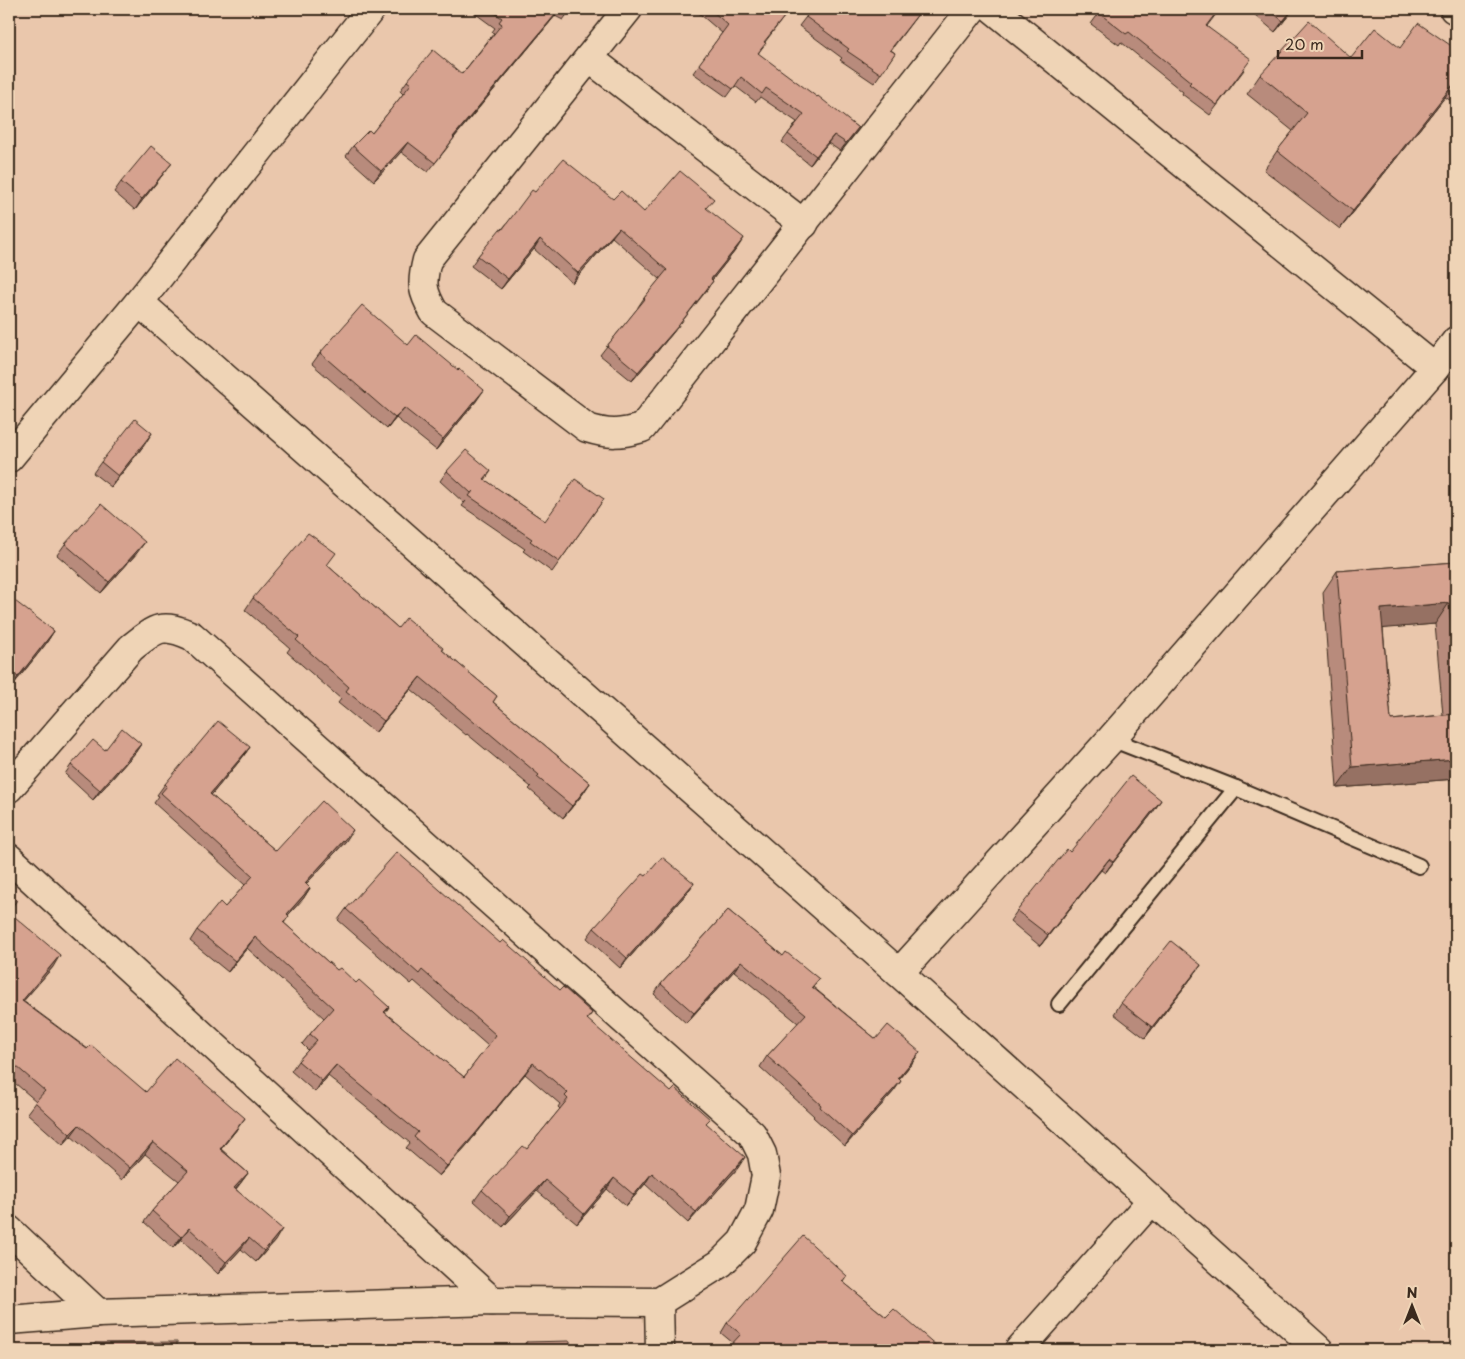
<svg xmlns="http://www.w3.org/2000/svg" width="1465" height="1359" font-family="'Playpen Sans',sans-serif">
<rect width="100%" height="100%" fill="#eac7ac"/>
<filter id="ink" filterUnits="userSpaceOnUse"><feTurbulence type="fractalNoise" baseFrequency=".02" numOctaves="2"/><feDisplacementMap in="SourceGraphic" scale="10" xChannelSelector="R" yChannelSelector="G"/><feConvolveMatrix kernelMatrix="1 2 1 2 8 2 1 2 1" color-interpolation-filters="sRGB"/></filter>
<g filter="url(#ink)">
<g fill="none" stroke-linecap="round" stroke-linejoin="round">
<defs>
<g id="service">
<polyline points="1111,739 1236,788 1419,866"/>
<polyline points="1059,1004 1236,788"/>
</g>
<g id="minor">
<path d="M 628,9 L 427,260 C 421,284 422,291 434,312 L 587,428 C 609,435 621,434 642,428 L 972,9"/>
<polyline points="993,9 1435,368"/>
<polyline points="1454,9 1456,10"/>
<polyline points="589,58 804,224"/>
<polyline points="139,302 899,973 1319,1350"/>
<polyline points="9,458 139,302 371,9"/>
<path d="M 9,788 L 131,648 C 156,628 161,622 192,636 L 752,1134 L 762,1154 L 766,1176 L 759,1210 L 742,1242 L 721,1263 L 659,1302 L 492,1301 L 98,1313 L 9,1320"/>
<polyline points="9,858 492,1301"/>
<polyline points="899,973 1111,739 1435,368 1456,341"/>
<polyline points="9,1230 98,1313"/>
<polyline points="659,1302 660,1350"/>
<polyline points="1019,1350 1152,1200"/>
</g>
</defs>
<!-- service casing -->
<use href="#service" stroke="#3b2a1e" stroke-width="18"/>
<!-- minor casing -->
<use href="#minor" stroke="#3b2a1e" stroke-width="31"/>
<!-- service -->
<use href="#service" stroke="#efd4b6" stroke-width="14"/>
<!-- minor -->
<use href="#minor" stroke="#efd4b6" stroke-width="28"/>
</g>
<!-- wall -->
<g fill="#b88b7b" stroke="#3b2a1e" fill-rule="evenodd">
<polygon points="469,9 571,9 563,20 555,16 454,138 447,148 428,172 401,152 374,181 346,156 353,146 372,133 403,94 400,91 407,81 462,74 494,33 492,32 495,28"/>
<polygon points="694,9 774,9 784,17 765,42 758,54 858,128 840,151 828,143 810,165 782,142 797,122 760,97 756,102 735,86 727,97 693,73 722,33"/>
<polygon points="812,9 922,9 891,50 895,53 874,83 840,60 842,58 799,26"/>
<polygon points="1220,9 1207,26 1244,70 1210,115 1182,94 1183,92 1121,42 1119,45 1091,24 1099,13"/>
<polygon points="1248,9 1294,9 1275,32"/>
<polygon points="1400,48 1456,49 1456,104 1445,97 1340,229 1264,170 1277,151 1293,131 1247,94 1260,75 1351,58"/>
<polygon points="164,173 135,210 114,192 121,182"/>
<polygon points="535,192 613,199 644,212 707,209 738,247 712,280 707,290 672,334 632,381 600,355 607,346 638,308 638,307 644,298 660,279 612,237 572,283 534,249 501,289 471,266 478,256"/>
<polygon points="408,345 477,400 436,450 396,418 387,429 312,364 320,353"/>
<polygon points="145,444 111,487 93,473 101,462"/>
<polygon points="447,471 491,471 485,480 545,521 604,499 552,572 523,551 525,549 462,506 466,501 464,503 440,481"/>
<polygon points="65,544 137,553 101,593 57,555"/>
<path d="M 1456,562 L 1456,779 L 1337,788 L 1323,592 L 1337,571 ZM 1435,624 L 1443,715 L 1391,720 L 1383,628 Z"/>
<polygon points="327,565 398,628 442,650 497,696 493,702 590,783 582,795 563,818 529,789 531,787 467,734 466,735 411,689 375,733 338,703 341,699 287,652 290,648 245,610 253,598"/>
<polygon points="9,601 54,631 45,645 9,690"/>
<polygon points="141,744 135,753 93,800 65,774 71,765 105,750"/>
<polygon points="250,747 242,758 211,795 276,851 346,841 306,884 310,888 303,899 288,915 289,916 284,923 337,970 356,983 389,1007 385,1013 464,1077 488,1046 414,981 411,984 338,920 346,909 500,943 560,990 592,1013 587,1020 706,1123 738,1168 688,1223 645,1184 626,1206 607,1189 577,1224 537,1191 503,1227 474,1201 482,1190 527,1149 560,1109 558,1107 560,1104 525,1074 467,1145 439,1176 406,1148 410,1143 328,1076 315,1092 291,1071 298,1061 308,1050 302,1044 310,1034 324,1018 247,948 228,972 190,941 197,930 225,907 245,885 154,803 159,796 157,795 165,784"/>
<polygon points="1154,811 1105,873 1101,870 1040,946 1010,921 1017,911 1070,852"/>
<polygon points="646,876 694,883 687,893 620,968 587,938 594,928"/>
<polygon points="9,893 9,912 53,967 23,1001 146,1092 237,1129 221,1149 248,1173 236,1189 275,1241 256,1262 241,1249 218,1274 181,1239 173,1248 144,1222 152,1211 179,1181 145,1154 122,1180 71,1136 63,1145 27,1113 36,1101 9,1078"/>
<polygon points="728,910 783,956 819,979 813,987 876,1039 913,1062 899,1079 894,1091 845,1146 813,1117 814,1116 760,1067 767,1056 798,1023 734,971 686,1023 654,994 661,984"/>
<polygon points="1201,965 1193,976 1145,1038 1114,1014 1121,1003"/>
<polygon points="847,1276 843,1282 886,1317 938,1347 935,1350 726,1350 733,1343 721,1333 727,1323"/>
<polygon points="526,1342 570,1350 521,1350"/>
<polygon points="95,1343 177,1349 206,1350 90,1350"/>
</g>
<!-- shaded-wall -->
<g fill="#967164" stroke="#3b2a1e">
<polygon points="560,9 555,16 446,147 453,137"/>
<polygon points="1293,9 1294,9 1275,32 1283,21"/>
<polygon points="1456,81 1445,97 1340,229 1353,211"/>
<polygon points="834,135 828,143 810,165 816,156"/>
<polygon points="408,142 401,152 374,181 381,171"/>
<polygon points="172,163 164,173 135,210 142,199"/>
<polygon points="619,228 612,237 572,283 578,273"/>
<polygon points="744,238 738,247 705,289 711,279"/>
<polygon points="540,239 534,249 501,289 508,279"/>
<polygon points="713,281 672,334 632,381 638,372"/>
<polygon points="484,390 477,400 436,450 443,439"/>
<polygon points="404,408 396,418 387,429 395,418"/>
<polygon points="152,433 145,444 111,487 118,476"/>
<polygon points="145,542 137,553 101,593 109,582"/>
<polygon points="1449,603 1435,624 1367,630 1381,609"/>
<polygon points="54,631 45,645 9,690 18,677"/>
<polygon points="420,677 411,689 375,733 384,721"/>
<polygon points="141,744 135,753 93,800 100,790"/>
<polygon points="250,747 242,758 203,805 210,794"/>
<polygon points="1456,759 1456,779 1337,788 1352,767"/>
<polygon points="590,783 582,795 563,818 572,806"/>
<polygon points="1161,800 1154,811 1105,873 1113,862"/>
<polygon points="353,830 346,841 297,894 305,883"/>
<polygon points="1109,859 1101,870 1040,946 1048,935"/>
<polygon points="694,883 687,893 620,968 627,958"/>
<polygon points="310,888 303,899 279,925 287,914"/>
<polygon points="255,937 247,948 228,972 235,961"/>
<polygon points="60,955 53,967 14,1012 22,1001"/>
<polygon points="741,961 734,971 686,1023 694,1013"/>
<polygon points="1201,965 1193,976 1145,1038 1152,1027"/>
<polygon points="920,1052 913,1062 891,1088 898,1078"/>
<polygon points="533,1063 525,1074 467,1145 439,1176 447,1166"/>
<polygon points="336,1065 328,1076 315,1092 322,1081"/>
<polygon points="901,1081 894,1091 845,1146 852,1136"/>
<polygon points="245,1118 237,1129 212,1160 220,1149"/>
<polygon points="79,1125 71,1136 63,1145 70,1134"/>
<polygon points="153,1142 145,1154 122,1180 130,1168"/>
<polygon points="745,1157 738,1168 688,1223 696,1212"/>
<polygon points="248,1173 240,1184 227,1199 234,1188"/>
<polygon points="652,1173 645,1184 626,1206 634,1195"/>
<polygon points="614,1178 607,1189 577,1224 584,1214"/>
<polygon points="545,1180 537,1191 503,1227 510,1216"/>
<polygon points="189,1228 181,1239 173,1248 181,1237"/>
<polygon points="282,1229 275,1241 256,1262 264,1251"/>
<polygon points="249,1238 241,1249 218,1274 226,1262"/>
</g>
<!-- building -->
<g fill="#d6a28f" stroke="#3b2a1e">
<polygon points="489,9 560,9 453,137 454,138 435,163 408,142 381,171 353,146 369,130 372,133 411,84 407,81 433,50 462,74 502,24 499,22 502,18"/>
<polygon points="710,9 774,9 784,17 764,42 766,43 758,53 817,97 818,96 858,128 846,143 834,135 816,156 788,134 804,114 766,88 762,94 741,77 733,89 699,64 728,25"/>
<polygon points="812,9 922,9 890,50 895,53 881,74 847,51 849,49 806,17"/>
<polygon points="1102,9 1219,9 1206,26 1251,59 1217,105 1189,84 1191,82 1129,32 1126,34 1099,13"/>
<polygon points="1268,9 1293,9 1283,21"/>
<polygon points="1309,21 1351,58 1375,28 1400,48 1418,23 1456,49 1456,81 1353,211 1277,151 1307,113 1260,75"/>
<polygon points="151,146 172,163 142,199 121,182"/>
<polygon points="563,159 613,199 621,191 644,212 680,171 714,199 706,208 744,238 711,279 713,281 679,325 638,372 607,346 645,299 644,298 667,270 619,228 578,273 540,239 508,279 478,256 500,229 502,230 532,190 535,192"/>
<polygon points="362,305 408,345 416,335 458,370 459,369 484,390 443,439 404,408 395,418 320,353"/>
<polygon points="135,419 152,433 118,476 101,462"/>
<polygon points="466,450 491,471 484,479 545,521 575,479 604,499 559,562 530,541 532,539 469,496 473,491 471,493 447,471"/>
<polygon points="101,504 145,542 109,582 65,544"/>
<polygon points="308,533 336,553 327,565 398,628 406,618 443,648 442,650 497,696 493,702 590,783 572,806 537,777 539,775 476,722 475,723 420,677 384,721 346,691 349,687 296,640 299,637 253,598"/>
<polygon points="1456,562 1456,682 1449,603 1381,609 1391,720 1456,714 1456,759 1352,767 1337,571"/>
<polygon points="11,598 54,631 18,677 14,674 9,681 9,601"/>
<polygon points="218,721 250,747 210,794 276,851 322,801 353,830 305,883 310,888 287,914 289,916 283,922 337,970 340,968 356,983 359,980 389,1007 384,1012 464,1077 496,1035 422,970 419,974 346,909 397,852 500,943 503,940 560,990 563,987 592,1013 587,1019 671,1092 675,1088 710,1119 706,1123 745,1157 696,1212 652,1173 634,1195 614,1178 584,1214 545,1180 510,1216 482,1190 523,1146 527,1149 568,1099 565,1096 568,1093 533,1063 475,1134 447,1166 414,1137 418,1132 336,1065 322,1081 298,1061 317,1040 310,1034 333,1008 255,937 235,961 197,930 220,902 225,907 253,876 161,793 167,786 165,784"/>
<polygon points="122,728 141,744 100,790 71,765 93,740 105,750"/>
<polygon points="1131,776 1161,800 1113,862 1109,859 1048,935 1017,911 1067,849 1070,852"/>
<polygon points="662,857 694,883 627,958 594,928 643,874 646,876"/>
<polygon points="9,893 17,900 9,911"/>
<polygon points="728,910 783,956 786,952 819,979 812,987 876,1039 888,1025 920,1052 898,1078 901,1081 852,1136 820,1107 821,1105 767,1056 806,1014 741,961 694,1013 661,984"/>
<polygon points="9,912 60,955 22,1001 87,1049 91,1045 146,1092 175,1058 245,1118 220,1149 248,1173 234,1188 282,1229 264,1251 249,1238 226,1262 189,1228 181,1237 152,1211 188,1171 153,1142 130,1168 79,1125 70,1134 35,1102 45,1091 9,1060"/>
<polygon points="1171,941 1201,965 1152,1027 1121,1003"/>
<polygon points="803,1236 847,1276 842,1281 886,1317 894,1309 938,1347 935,1350 726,1350 741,1334 727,1323"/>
<polygon points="570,1341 570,1350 526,1350 526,1342"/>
<polygon points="177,1342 177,1349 206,1349 206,1350 95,1350 95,1343"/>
</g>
</g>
<!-- margin -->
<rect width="1465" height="1359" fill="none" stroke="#efd4b6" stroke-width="30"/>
<rect x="15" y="15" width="1435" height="1329" fill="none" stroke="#3b2a1e" stroke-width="2" filter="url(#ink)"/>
<!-- north arrow -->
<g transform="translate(1412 1306)" stroke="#efd4b6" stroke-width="4" paint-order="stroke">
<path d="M0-4L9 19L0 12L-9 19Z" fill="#3b2a1e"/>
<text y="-8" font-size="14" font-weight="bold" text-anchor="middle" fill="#3b2a1e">N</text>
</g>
<!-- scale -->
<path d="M1278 50v8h84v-8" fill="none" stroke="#3b2a1e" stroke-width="2.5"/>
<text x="1285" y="50" font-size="15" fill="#3b2a1e" stroke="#efd4b6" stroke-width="4" paint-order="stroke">20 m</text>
</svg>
